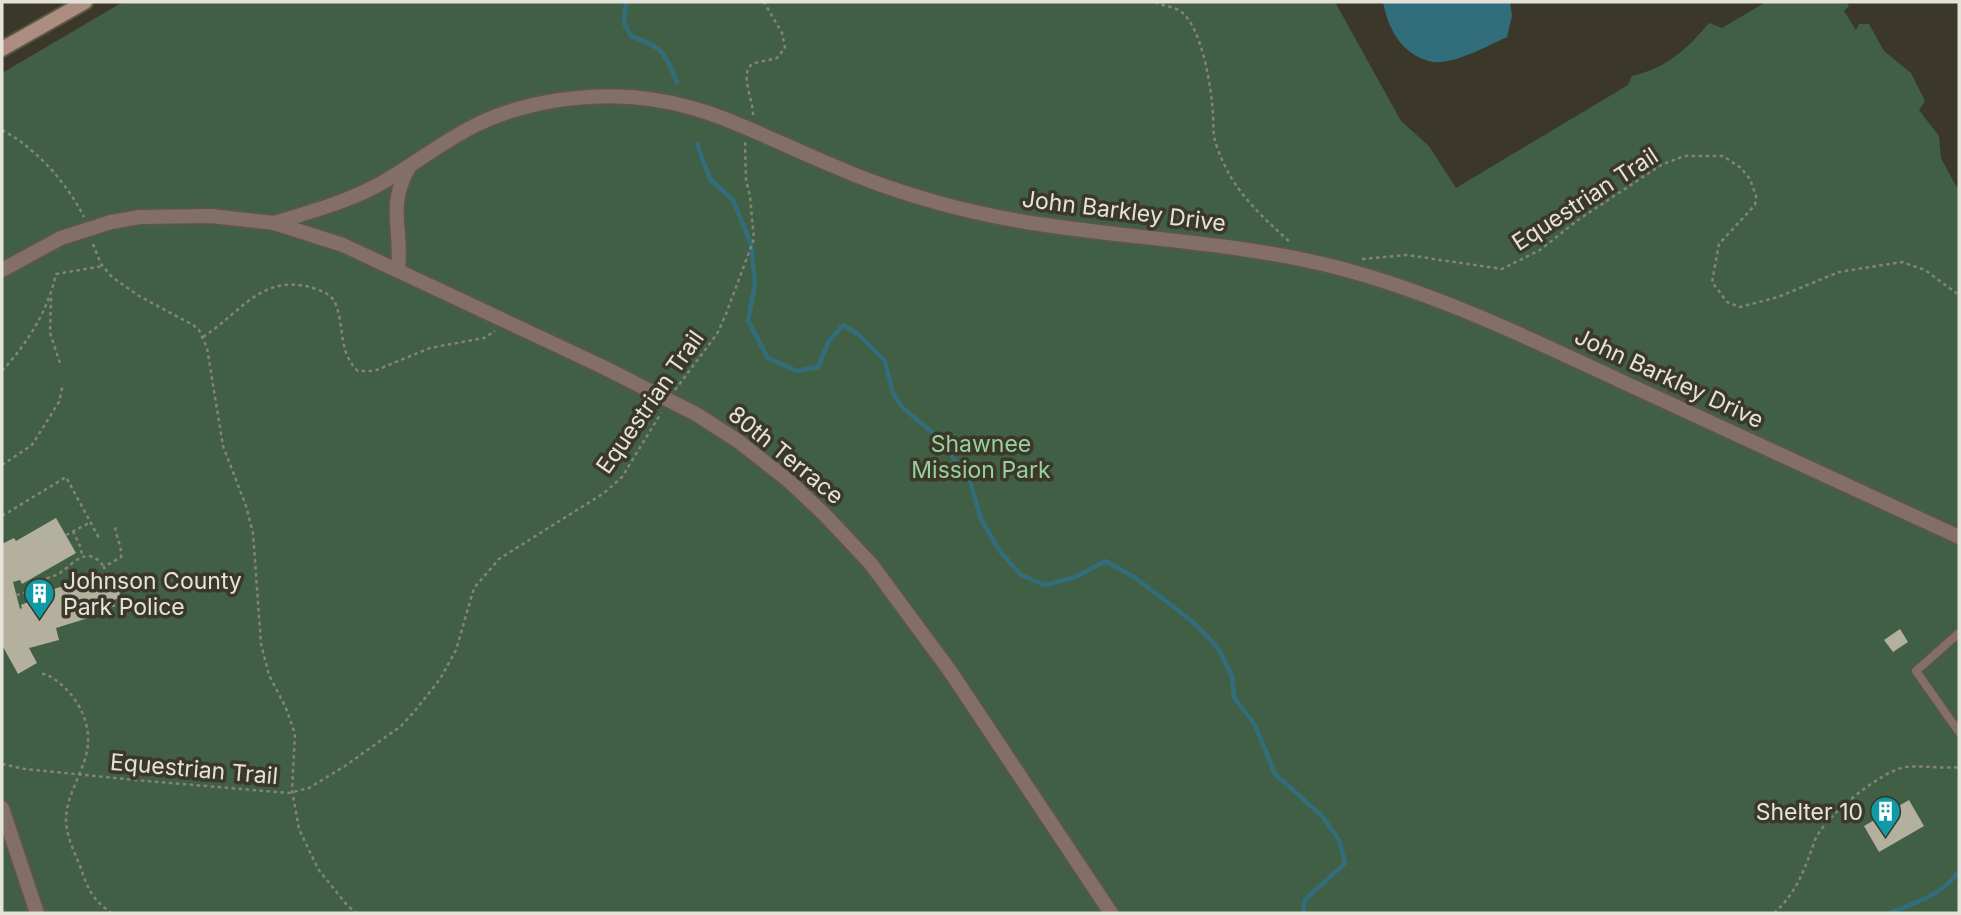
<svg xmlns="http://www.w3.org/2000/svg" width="1961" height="915" font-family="Inter,sans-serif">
<rect width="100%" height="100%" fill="#3b3829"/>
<!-- green -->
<path fill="#415f44" d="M 123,2 L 1335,2 L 1401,121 L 1429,146 L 1456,188 L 1628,85 L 1632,76 C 1667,68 1687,49 1709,23 L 1722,28 L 1766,2 L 1847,2 L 1849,6 L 1844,11 L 1856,30 L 1859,24 L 1869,24 L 1884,51 L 1911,73 L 1925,101 L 1919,110 L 1939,136 L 1941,158 L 1956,186 L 1959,187 L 1959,913 L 2,913 L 2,73 Z"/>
<!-- water -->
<path fill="#326d7c" d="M 1383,2 L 1510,2 L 1512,16 L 1507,37 C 1490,45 1452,65 1433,62 C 1403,56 1388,30 1383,2 Z"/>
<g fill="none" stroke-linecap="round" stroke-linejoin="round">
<!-- stream -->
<g stroke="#326d7c" stroke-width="4.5">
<path d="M 626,2 L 624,23 L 631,36 C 663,47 664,52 677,82"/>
<polyline points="697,144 710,179 733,200 751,244 755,284 748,321 768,358 797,371 818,367 829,341 843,325 859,335 885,361 893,394 904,409 937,436 970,481 981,519 999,550 1021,575 1045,585 1076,577 1105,561 1134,577 1170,604 1194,623 1218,648 1232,676 1234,697 1255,725 1275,774 1322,816 1339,840 1345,863 1305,900 1303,913"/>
<path d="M 1889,913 C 1913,904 1944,894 1959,871"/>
</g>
</g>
<!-- building -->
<g fill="#b4b09e">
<polygon points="56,518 76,553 22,584 20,580 13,582 20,609 22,608 21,605 28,602 26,598 104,573 110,590 118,587 121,598 113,600 115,606 100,611 101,614 56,628 59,640 29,648 37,663 18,674 2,645 2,544 14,538 16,541"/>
<polygon points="1900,629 1908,642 1893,652 1884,640"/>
<polygon points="1909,800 1924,826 1879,852 1864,826"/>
</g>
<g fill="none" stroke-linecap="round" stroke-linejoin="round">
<defs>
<polyline id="service" points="1959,633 1916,671 1959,732"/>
<g id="minor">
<path d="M 274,223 C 309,212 344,203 376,186 C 410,168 441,142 476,125 C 510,108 552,99 589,97 C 684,90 745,129 829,164 C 865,180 902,193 939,203 C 1070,240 1208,234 1339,268 C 1438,294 1531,339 1623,382 C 1735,433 1847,485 1959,537"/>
<polyline points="2,270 61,238 111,222 140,217 211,216 274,223 343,245 601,366 696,414 738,441 789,481 826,516 871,564 950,671 1111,913"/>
<path d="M 398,270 C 403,229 386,208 409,167"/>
<polyline points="2,808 37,913"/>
</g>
<polyline id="secondary" points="2,49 85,2"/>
</defs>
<!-- service casing -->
<use href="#service" stroke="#5a5749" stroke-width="11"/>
<!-- minor casing -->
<use href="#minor" stroke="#5a5749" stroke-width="18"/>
<!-- secondary casing -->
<use href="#secondary" stroke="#5a5749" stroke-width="18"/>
<!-- path -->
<g stroke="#858376" stroke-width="2.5" stroke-dasharray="3.5 3.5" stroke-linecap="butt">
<path d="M 1155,2 C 1163,6 1172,6 1180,11 C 1202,25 1212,90 1213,116 C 1214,129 1212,134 1217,147 C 1232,190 1259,214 1291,243"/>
<path d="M 753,115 C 754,101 737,69 755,63 C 762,61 770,60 777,58 L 785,48 L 782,33 L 764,2"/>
<path d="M 2,130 C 36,148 67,183 84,217"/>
<polyline points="93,244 101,264 112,277 139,296 193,325 199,330 207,348 223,446 246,506 253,533 261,644 269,675 286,708 295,734 292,790 299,829 318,869 347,905 356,913"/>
<polyline points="1362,259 1407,255 1502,269 1540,250 1578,220 1661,165 1684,156 1723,156 1741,168 1750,179 1756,196 1755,205 1719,244 1712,282 1727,302 1740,307 1778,297 1839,272 1902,262 1925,270 1959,295"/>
<polyline points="51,298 50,333 61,366"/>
<path d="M 203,337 C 242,312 263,271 316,289 C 325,292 333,296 336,305 C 345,329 338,352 358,371 L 374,371 L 430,348 L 484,338 L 495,331"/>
<path d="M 2,371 C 28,342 47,313 56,274 L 103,266"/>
<polyline points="675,390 717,334 726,314 754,239 750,196 746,180 745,141"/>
<polyline points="2,465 32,445 59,402 63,384"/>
<polyline points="2,516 66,477 99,538"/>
<polyline points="73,531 81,548 82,557"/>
<polyline points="66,535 91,522"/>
<path d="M 112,589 L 104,567 L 121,557 C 122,545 115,536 115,524"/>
<path d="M 16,595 C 30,593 35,585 46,579 C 49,577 53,576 57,575 C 72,566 87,542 104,567"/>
<path d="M 42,674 L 46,674 C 76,690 96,725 85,759 C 79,779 66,798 66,820 C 66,835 74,851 80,866 C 88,889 91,898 111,913"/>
<polyline points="2,764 25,769 135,780 289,793 309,788 345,766 401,726 414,712 440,679 456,650 474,588 499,559 604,493 622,477 661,413"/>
<path d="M 1774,913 C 1797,893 1805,868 1815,840 C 1824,817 1882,770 1906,767 C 1924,765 1941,769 1959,767"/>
</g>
<!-- service -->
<use href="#service" stroke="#836f66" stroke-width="8"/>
<!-- minor -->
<use href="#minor" stroke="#836f66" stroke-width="14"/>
<!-- secondary -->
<use href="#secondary" stroke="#ad8d7f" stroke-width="14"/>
</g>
<!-- icons -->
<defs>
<symbol id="building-pin" viewBox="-11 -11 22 30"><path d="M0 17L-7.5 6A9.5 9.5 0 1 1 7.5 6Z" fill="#0f9aa8" stroke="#3b3829"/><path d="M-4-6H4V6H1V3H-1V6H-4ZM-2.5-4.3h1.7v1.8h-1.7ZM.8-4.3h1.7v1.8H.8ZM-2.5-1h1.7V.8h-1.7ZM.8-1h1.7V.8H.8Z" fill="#fff"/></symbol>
</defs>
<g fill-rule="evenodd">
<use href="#building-pin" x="22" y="576" width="35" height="47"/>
<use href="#building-pin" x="1868" y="794" width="35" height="47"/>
</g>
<g text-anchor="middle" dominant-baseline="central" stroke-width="7" stroke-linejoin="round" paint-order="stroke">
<!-- street labels -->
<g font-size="23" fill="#e5e3d9" stroke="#3b3829">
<text transform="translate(1585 199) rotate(-33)">Equestrian Trail</text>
<text transform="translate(1124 211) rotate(7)">John Barkley Drive</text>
<text transform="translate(1669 378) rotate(25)">John Barkley Drive</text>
<text transform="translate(650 402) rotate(-55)">Equestrian Trail</text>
<text transform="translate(786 455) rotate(39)">80th Terrace</text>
<text transform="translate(194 769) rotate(5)">Equestrian Trail</text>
</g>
<!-- park labels -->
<g font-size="23" fill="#96d09b" stroke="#3b3829">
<text x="981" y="444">Shawnee<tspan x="981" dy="26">Mission Park</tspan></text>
</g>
<!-- poi labels -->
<g font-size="23" fill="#e5e3d9" stroke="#3b3829" text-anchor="start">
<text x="63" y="581">Johnson County<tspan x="63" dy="26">Park Police</tspan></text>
<text x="1863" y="812" text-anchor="end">Shelter 10</text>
</g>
</g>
<!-- border -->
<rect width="1961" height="915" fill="none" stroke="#e5e3d9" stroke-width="7"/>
</svg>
